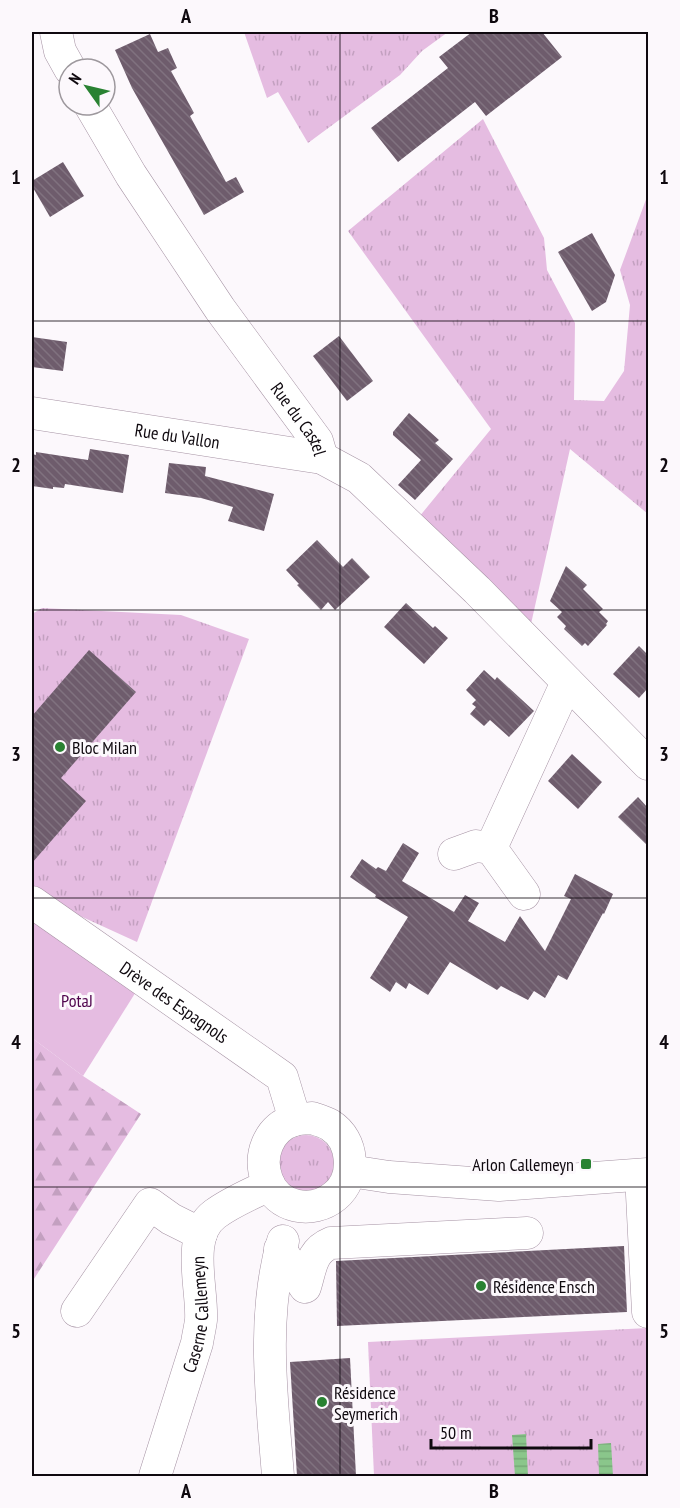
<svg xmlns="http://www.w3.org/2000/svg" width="680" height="1508" font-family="'PT Sans Narrow',sans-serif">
<defs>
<pattern id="grass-tufts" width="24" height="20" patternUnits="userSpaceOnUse" patternTransform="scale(1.5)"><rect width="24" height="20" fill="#e5bce1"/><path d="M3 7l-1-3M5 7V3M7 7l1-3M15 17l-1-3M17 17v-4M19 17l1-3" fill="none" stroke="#c3a0c0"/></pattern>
<pattern id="forest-firs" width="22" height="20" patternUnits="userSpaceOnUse" patternTransform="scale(1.5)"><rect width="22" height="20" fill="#e5bce1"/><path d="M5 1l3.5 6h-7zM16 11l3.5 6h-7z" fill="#c3a0c0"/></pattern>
<pattern id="water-rules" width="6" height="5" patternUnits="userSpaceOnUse" patternTransform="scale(1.5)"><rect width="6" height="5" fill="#8ac68b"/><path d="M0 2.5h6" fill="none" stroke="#76a977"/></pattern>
<pattern id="building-back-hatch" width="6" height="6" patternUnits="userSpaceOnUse" patternTransform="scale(1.5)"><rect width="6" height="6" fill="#6e5c6c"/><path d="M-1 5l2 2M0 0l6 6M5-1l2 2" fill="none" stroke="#80727f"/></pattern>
</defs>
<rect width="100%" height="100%" fill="#fcf8fc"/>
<!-- grass -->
<g fill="url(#grass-tufts)">
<polygon points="244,32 448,32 422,51 400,75 308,143 278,92 267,98"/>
<polygon points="483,119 544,238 547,270 575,323 574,400 604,401 624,371 630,305 620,270 648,194 648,514 570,449 531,624 419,517 491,429 348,231"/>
<polygon points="42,608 181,615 249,639 137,942 32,894 32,614"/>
<circle cx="306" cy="1163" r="28"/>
<polygon points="648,1328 648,1476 374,1476 368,1342"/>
</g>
<!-- forest -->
<polygon fill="url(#forest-firs)" points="32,1038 83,1076 141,1114 32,1282"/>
<!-- garden -->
<polygon fill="#e5bce1" points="32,915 139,987 83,1076 32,1038"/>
<!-- water -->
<g fill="url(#water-rules)">
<polygon points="526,1434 528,1476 515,1476 512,1435"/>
<polygon points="611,1443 613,1476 599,1476 598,1444"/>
</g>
<!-- building -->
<g fill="url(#building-back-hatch)">
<polygon points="472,32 542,32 562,57 486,116 475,102 398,162 371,128 448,68 439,57"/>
<polygon points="150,34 158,52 168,48 177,68 171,71 194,113 190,116 226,182 236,177 244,192 204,215 132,88 115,50"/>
<polygon points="63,162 84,196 50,217 32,186 32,181"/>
<polygon points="592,233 615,275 606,302 592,311 558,252"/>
<polygon points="339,336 373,381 347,401 313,356"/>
<polygon points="32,337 67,342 63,371 32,367"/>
<polygon points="409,413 439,440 435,443 453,459 415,500 398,485 421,460 393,435 393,432"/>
<polygon points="90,449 129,455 123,493 65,484 64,488 53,487 53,489 32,486 32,454 36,455 36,452 88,460"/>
<polygon points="169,463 206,467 205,476 274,494 264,531 228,521 233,507 201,498 165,493"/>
<polygon points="317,540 343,567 352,558 370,577 335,610 328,602 321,610 297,585 299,584 286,570"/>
<polygon points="566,566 587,585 583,589 603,609 599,612 608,621 606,624 607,625 588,646 585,643 582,646 564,629 566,626 557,617 562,612 550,601"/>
<polygon points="406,603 433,628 435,626 448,638 424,664 384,627"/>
<polygon points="639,646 648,655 648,688 639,698 613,674"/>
<polygon points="89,650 136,692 61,778 86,801 32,863 32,716"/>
<polygon points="484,670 495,680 497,677 534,711 509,737 490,720 484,726 470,714 476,707 472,704 476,700 466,690"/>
<polygon points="572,754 602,782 578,809 548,781"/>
<polygon points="638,797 648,808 648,846 618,817"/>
<polygon points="403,843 419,853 402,881 454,912 465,895 479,903 468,921 505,942 520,916 545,951 571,899 564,896 575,874 613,894 604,914 603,913 567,980 558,975 545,998 534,991 528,1000 501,986 497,990 450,962 428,995 409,983 406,989 396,982 390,992 370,978 408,917 375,897 376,895 350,877 362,859 376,869 378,867 386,871"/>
<polygon points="624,1246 627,1312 337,1326 336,1261"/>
<polygon points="350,1358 356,1476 297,1476 290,1362"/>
</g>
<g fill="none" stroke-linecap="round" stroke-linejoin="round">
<defs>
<g id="minor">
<polyline points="56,32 60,51 70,69"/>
<path id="s1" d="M 90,105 L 131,175 L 220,309 L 317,441 L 322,458"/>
<path id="s2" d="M 32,413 L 322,458 L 359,478 L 477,590 L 648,764"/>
<polyline points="454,854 476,846 491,848"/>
<polyline points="524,894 491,848 567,682"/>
<path id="s3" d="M 32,902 L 282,1077 L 295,1120"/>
<path d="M 312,1118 C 318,1120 325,1122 330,1125 C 354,1140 357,1178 335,1196 C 312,1215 277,1208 267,1180 C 258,1156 268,1128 294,1120 C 299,1118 307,1119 312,1118 Z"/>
<polyline points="350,1171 389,1177 499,1185 648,1174"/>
<polyline points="641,1175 648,1312"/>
<path d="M 280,1249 L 305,1287 C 311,1268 311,1251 331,1243 L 527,1233"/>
<polyline points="77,1311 150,1204 171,1219 201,1234"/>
<path id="s4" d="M 155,1476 L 197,1343 C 198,1336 200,1328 201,1320 C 203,1289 185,1236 215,1214 C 231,1202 251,1194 269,1185"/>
<path d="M 278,1476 C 272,1399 261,1318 283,1241"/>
</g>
</defs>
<!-- minor casing -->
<use href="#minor" stroke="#a693a4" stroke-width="33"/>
<!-- minor -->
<use href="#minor" stroke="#fff" stroke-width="32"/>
</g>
<!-- grid -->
<path fill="none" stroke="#0f090f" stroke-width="1.5" stroke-opacity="0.55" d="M 340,32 L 340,1476M 32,321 L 648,321M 32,610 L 648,610M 32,898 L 648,898M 32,1187 L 648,1187"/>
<!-- markers -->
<g fill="#298232" stroke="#fcf8fc" stroke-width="2">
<circle cx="60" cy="747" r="6"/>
<rect x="580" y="1158" width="12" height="12" rx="3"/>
<circle cx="481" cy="1286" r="6"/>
<circle cx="322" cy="1402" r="6"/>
</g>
<g text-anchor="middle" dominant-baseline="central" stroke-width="6" stroke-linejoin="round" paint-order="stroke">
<!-- street labels -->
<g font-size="18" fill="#0f090f" stroke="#fcf8fc">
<text stroke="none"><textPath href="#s1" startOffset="378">Rue du Castel</textPath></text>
<text stroke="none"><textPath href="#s2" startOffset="147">Rue du Vallon</textPath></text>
<text stroke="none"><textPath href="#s3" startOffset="174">Drève des Espagnols</textPath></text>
<text stroke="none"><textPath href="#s4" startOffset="168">Caserne Callemeyn</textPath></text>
</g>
<!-- poi labels -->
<g font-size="18" fill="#0f090f" stroke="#fcf8fc" text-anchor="start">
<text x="72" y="747">Bloc Milan</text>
<text x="574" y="1164" text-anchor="end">Arlon Callemeyn</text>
<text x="493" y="1286">Résidence Ensch</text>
<text x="334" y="1392">Résidence<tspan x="334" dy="21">Seymerich</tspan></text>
</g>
<!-- park labels -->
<g font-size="18" fill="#50054e" stroke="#fcf8fc">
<text x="77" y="1000">PotaJ</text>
</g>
</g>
<!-- border -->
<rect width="680" height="1508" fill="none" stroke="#fcf8fc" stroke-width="66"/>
<!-- north arrow -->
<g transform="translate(87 87) rotate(304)"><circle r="28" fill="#fcf8fc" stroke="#9d989d" stroke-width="1.5"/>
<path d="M0-4.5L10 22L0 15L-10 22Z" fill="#298232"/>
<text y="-9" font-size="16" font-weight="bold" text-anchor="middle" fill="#0f090f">N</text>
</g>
<!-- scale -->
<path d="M431 1439v9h160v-9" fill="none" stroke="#0f090f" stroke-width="3"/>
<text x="440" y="1439" font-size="18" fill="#0f090f" stroke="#fcf8fc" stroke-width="4.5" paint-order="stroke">50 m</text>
<rect x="33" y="33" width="614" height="1442" fill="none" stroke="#0f090f" stroke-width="2"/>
<g font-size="20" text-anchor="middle" font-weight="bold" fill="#0f090f">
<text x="186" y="23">A</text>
<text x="494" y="23">B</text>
<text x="16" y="184">1</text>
<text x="664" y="184">1</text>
<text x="16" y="472">2</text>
<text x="664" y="472">2</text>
<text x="16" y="761">3</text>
<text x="664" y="761">3</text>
<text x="16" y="1049">4</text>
<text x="664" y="1049">4</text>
<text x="16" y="1338">5</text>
<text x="664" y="1338">5</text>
<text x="186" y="1498">A</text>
<text x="494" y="1498">B</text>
</g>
</svg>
